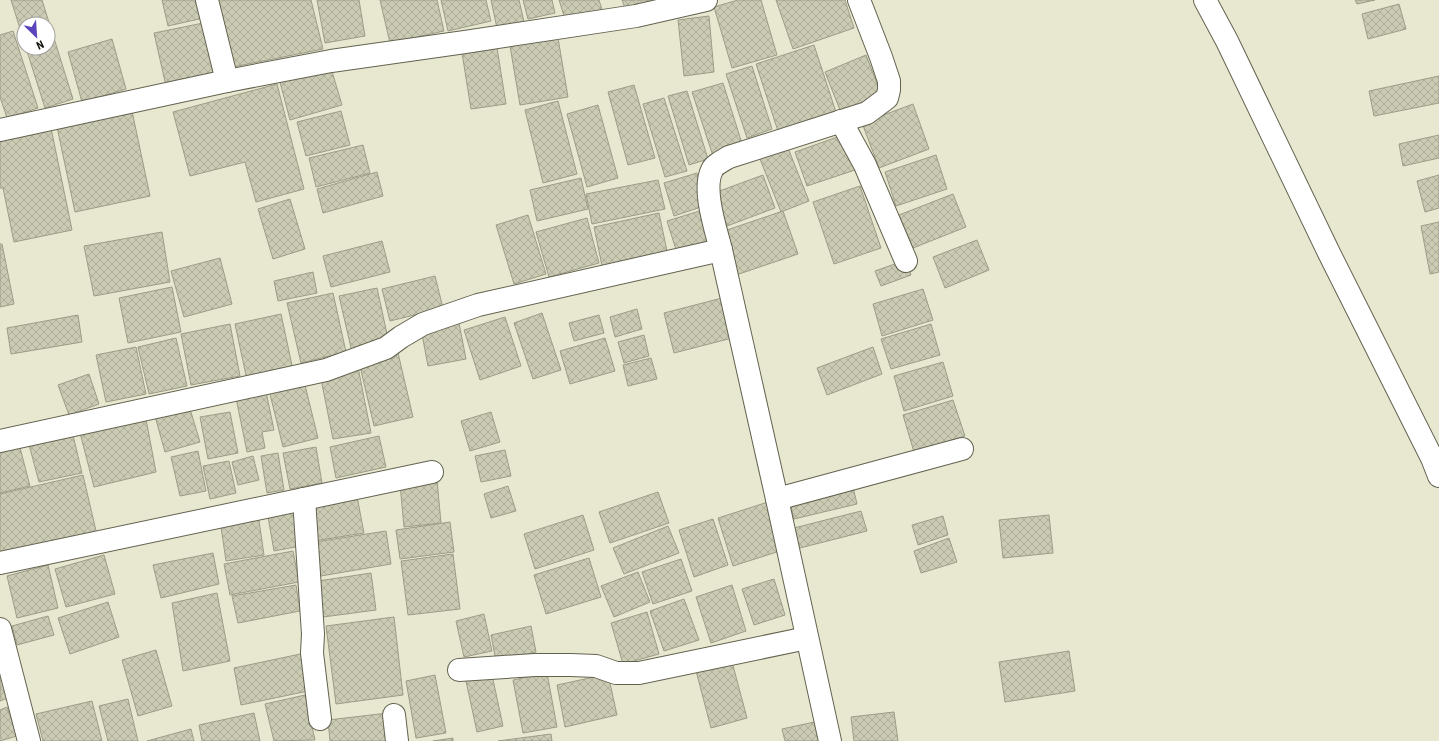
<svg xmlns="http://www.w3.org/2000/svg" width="1439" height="741" font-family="'Roboto Condensed',sans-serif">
<defs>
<pattern id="building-cross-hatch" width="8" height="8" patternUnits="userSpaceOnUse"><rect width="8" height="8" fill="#cbcbb4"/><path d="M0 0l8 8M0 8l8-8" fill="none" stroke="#adad99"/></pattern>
</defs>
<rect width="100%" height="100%" fill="#e8e8d1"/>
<!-- building -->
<g fill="url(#building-cross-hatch)" stroke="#9d9d87">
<polygon points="11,0 42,0 73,99 45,108 26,48 48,48 48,24 24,24 24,41"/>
<polygon points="162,0 204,0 208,17 168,26"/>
<polygon points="211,0 311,0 323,49 228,68"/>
<polygon points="317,0 359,0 365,36 325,43"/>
<polygon points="380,0 437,0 444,31 390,43"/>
<polygon points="441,0 486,0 491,21 448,31"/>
<polygon points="491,0 519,0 525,26 498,33"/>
<polygon points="523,0 552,0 555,13 528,19"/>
<polygon points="559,0 599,0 604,16 566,22"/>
<polygon points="622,0 657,0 626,11"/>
<polygon points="738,0 761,0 777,55 732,68 714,7"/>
<polygon points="776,0 845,0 854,28 793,49"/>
<polygon points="1355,0 1375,0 1357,4"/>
<polygon points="1399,4 1406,29 1368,39 1362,14"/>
<polygon points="709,16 714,72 684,76 678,20"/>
<polygon points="208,22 220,74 166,86 154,33"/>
<polygon points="13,31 38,108 7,118 0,97 0,35"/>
<polygon points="558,38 568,97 520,105 510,46"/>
<polygon points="112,39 126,89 82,102 68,52"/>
<polygon points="814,45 836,112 778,131 756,64"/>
<polygon points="497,48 506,104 471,109 462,53"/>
<polygon points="866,55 883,99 842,115 825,72"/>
<polygon points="752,66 772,129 747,138 726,74"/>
<polygon points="331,68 342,105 290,120 280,82"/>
<polygon points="1439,76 1439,103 1374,116 1369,91"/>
<polygon points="723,83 744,150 714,159 692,92"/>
<polygon points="277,84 304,189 256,202 245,162 190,176 173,112"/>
<polygon points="634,85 655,158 628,165 608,92"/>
<polygon points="687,91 708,159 689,165 668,96"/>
<polygon points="664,98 687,171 665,177 643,104"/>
<polygon points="558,101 577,174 543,183 525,110"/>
<polygon points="913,104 929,149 879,168 862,123"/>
<polygon points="598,105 618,178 587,187 567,114"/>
<polygon points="132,111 150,196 75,212 57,127"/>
<polygon points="341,111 350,145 306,156 297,122"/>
<polygon points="51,128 72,230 14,242 3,188 0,188 0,139"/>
<polygon points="843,135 855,170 807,186 795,152"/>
<polygon points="1439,135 1439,158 1403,166 1399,144"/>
<polygon points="363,145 370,173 316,187 309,158"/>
<polygon points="788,148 809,201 781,212 760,159"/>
<polygon points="936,155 947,189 896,206 885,172"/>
<polygon points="377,172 383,196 323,213 317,189"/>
<polygon points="697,173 707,205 674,216 664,183"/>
<polygon points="763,175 775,208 727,226 714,193"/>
<polygon points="1439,175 1439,208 1425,212 1417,181"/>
<polygon points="581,178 588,209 537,221 530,190"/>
<polygon points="658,180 665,209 592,224 586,194"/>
<polygon points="860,186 881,248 834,264 813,202"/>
<polygon points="953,194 966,227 913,248 899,215"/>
<polygon points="290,199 305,249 273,259 258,209"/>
<polygon points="706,209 716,241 677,253 667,221"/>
<polygon points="783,211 798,254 736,275 721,232"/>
<polygon points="659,213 667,251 602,266 594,227"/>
<polygon points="528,215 546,274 514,284 496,225"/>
<polygon points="587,218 599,263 549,277 536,232"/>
<polygon points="1439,222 1439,272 1430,274 1421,226"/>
<polygon points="162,232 170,282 94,296 84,246"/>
<polygon points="977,240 989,270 945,288 933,257"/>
<polygon points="382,241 390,272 331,287 323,256"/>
<polygon points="0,244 2,244 14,304 0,307"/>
<polygon points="220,258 232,304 184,317 171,271"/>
<polygon points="906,260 911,275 881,286 875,271"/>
<polygon points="313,272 317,293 278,301 274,281"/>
<polygon points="435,276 443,308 390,321 382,289"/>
<polygon points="172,287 181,332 128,343 119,298"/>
<polygon points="377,288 389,343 352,352 339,296"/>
<polygon points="923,289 933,320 882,336 873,304"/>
<polygon points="333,293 346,352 301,363 287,303"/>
<polygon points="726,297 736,337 674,353 664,313"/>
<polygon points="637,309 642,329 615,337 610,317"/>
<polygon points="542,313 561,370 533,379 514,323"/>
<polygon points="281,314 293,370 247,380 235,324"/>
<polygon points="78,315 82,342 11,354 7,328"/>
<polygon points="599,315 604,333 574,341 569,323"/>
<polygon points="505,317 521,366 480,380 464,330"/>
<polygon points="459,323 466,359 428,366 421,329"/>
<polygon points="230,324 240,376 191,385 181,334"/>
<polygon points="931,324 940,355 891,369 881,339"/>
<polygon points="644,335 649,356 624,363 618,342"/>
<polygon points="176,338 187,386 149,394 138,347"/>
<polygon points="605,338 615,371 570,384 560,351"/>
<polygon points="136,347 146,394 106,402 96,355"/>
<polygon points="873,347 882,374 827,395 817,368"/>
<polygon points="398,353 413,417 374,426 359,362"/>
<polygon points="651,358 657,379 628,386 623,365"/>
<polygon points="943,362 953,396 904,411 894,376"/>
<polygon points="358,367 371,433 333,439 320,374"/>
<polygon points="89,374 99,404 69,415 58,385"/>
<polygon points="303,377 318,438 283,447 268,386"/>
<polygon points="264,382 274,430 262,432 265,448 247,452 234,388"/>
<polygon points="187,399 200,442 165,452 153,409"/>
<polygon points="953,400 965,436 914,452 903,415"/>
<polygon points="230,412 238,453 208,459 200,417"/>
<polygon points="491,412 500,442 470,451 461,421"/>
<polygon points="145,414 156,472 94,487 79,429"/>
<polygon points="72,431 82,473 39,482 28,441"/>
<polygon points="379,436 386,467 336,478 330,447"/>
<polygon points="18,440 30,486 0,493 0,445"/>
<polygon points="316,447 322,483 290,489 283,453"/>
<polygon points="505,450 511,476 481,482 475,456"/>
<polygon points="198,451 206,491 180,496 171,457"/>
<polygon points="278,453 284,490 267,493 261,456"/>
<polygon points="253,456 259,480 238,485 232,462"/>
<polygon points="229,461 236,493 210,499 203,466"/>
<polygon points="83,475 97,535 0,557 0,494"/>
<polygon points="437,480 441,523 404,527 400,484"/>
<polygon points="508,486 516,511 491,518 484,494"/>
<polygon points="853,487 857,504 794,519 790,502"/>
<polygon points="356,491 364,533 314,541 307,500"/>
<polygon points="658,492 669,523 610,543 599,512"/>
<polygon points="768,502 783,550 733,566 718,518"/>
<polygon points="294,506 301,546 274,551 267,511"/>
<polygon points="861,511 867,531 796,549 790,529"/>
<polygon points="258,514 264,555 226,561 220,520"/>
<polygon points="583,515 594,550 535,569 524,534"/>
<polygon points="1049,515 1053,553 1003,558 999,520"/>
<polygon points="943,516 948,535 918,545 912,525"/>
<polygon points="713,519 728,565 694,577 679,530"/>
<polygon points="450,522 454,552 400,559 396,530"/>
<polygon points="668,526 679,553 624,574 613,548"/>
<polygon points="386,531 391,564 315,577 309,543"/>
<polygon points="949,538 957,562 921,573 914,551"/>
<polygon points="293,551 299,582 230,595 224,564"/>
<polygon points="213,553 219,584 161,598 153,565"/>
<polygon points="453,554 460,609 408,615 401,561"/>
<polygon points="104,555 115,594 66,607 55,569"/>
<polygon points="589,558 601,597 546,614 534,575"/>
<polygon points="681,559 692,591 653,604 642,572"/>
<polygon points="48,565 58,608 17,618 7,576"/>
<polygon points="638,572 650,602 614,617 601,586"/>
<polygon points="371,573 376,610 323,617 318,581"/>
<polygon points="774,579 785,615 754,625 742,589"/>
<polygon points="296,585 300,611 238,623 232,596"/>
<polygon points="732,585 746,631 711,643 696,597"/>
<polygon points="217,593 230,661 183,671 172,603"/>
<polygon points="684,599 699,640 664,651 650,611"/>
<polygon points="108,602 119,637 70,654 58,618"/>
<polygon points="647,612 659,654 623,664 611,623"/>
<polygon points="484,614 492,651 464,657 456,621"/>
<polygon points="48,616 54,635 17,645 12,626"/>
<polygon points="394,617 403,695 336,704 326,626"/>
<polygon points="531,626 536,652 496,661 491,635"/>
<polygon points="156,650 172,706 138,716 122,660"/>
<polygon points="1069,651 1075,691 1005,702 999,662"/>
<polygon points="305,653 313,690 241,705 234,668"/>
<polygon points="731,658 747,718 711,728 695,667"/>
<polygon points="0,662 14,696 0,701"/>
<polygon points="547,673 557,727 523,733 513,680"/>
<polygon points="608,674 617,715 565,727 557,685"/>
<polygon points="435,675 446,733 416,738 406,681"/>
<polygon points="492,675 503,726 477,732 466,681"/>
<polygon points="305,695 315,740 274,741 265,704"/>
<polygon points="128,699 138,741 108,741 99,706"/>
<polygon points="92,701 102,741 43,741 36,714"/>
<polygon points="7,707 17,736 0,741 0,710"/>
<polygon points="894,712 898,741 854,741 851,717"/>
<polygon points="254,713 260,741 202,741 199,725"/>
<polygon points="388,713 390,741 330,741 328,720"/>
<polygon points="819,721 823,741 785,741 782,729"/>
<polygon points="191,729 194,741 147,741"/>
<polygon points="551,734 552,741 498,741"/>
<polygon points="453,738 453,741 433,741"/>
</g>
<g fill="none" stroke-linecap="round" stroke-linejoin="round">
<defs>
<g id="minor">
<polyline points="207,0 227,81"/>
<polyline points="841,121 865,165 906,261"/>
<polyline points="0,130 227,81 331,61 465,42 636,16 706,0"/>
<polyline points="0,441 326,370 386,348 401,337 423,324 478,305 721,250"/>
<polyline points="304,499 313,634 312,653 320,719"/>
<polyline points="777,499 962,449"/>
<polyline points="0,563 432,472"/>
<polyline points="0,629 29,741"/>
<polyline points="459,670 535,665 571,665 596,666 616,673 639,673 807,638"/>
<polyline points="394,715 397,741"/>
<path d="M 830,741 L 777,499 L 721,250 C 716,230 702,189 712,170 C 714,165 724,160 729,157 L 867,113 L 887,98 L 889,90 L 889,81 L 881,57 L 859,0"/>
</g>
<polyline id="tertiary" points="1205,0 1227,41 1329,253 1432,458 1439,476"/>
</defs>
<!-- minor casing -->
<use href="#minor" stroke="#646350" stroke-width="24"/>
<!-- tertiary casing -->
<use href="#tertiary" stroke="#646350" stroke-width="24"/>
<!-- minor -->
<use href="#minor" stroke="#fff" stroke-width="22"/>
<!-- tertiary -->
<use href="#tertiary" stroke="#fff" stroke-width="22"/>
</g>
<!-- north arrow -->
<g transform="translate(36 36) rotate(155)"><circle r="19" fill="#ffffff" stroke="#a0a09d"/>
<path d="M0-3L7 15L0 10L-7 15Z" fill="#5c42bb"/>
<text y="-6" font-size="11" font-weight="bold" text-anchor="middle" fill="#12110a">N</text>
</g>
</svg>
